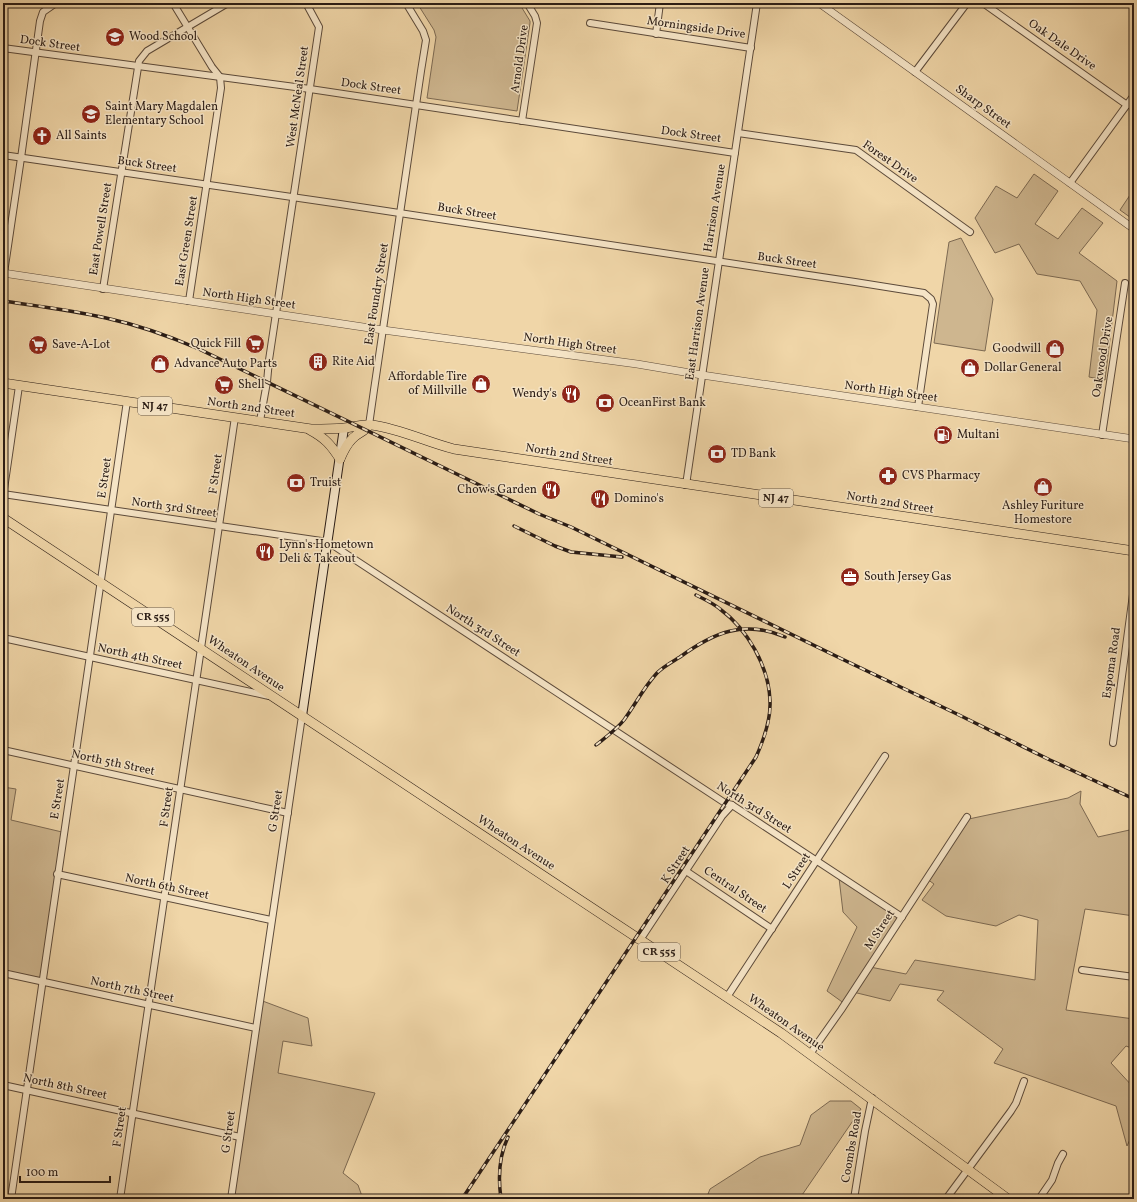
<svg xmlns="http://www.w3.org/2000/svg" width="1137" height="1202" font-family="Vollkorn,serif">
<rect width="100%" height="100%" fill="#f0d6a8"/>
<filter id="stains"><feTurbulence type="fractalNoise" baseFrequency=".005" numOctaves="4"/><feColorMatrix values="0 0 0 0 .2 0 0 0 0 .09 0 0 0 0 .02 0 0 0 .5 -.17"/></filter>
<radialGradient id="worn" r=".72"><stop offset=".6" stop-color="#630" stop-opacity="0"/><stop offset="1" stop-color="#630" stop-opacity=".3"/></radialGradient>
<!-- green -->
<g fill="#ceb68f" stroke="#7c6952">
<polygon points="417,3 519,3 530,21 530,23 517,111 427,98 436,37 434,30"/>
<polygon points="1034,174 1058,191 1035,224 1058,239 1082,208 1103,223 1079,253 1117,281 1105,380 1089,377 1097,310 1080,281 1037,274 1019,244 995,253 975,218 996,186 1017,198"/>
<polygon points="1134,189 1134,220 1120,210"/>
<polygon points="961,238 993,299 985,351 934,343 949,242"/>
<polygon points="3,787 16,789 11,820 62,832 41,981 3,973"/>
<polygon points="1081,791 1080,804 1098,837 1134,829 1134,916 1085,909 1066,1010 1134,1019 1134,1049 1126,1046 1111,1063 1134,1088 1134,1131 1127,1146 1116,1106 994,1063 1003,1049 937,1000 944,991 900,984 890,1001 853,992 845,1004 827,991 857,927 843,912 839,878 901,920 870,967 906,974 915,960 1035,980 1038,920 1019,915 996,926 946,916 922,900 934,884 927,879 964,820 1068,798"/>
<polygon points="260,1000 308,1018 312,1046 283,1041 278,1073 375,1093 343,1173 358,1185 363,1199 231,1199"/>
<polygon points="830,1101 851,1101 861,1109 800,1198 798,1199 706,1199 710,1189 760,1157 800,1145 811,1115"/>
</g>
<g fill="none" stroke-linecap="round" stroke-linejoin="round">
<defs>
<g id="minor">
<polyline points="173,3 212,67 220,77 221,88 189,301"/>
<polyline points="983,3 1127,105"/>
<polyline points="590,23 751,48"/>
<polyline points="656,34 660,3"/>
<polyline points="3,48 310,89 735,153"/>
<polyline points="915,72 967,3"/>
<polyline points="522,121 537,23 535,16 527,3"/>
<polyline points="738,133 856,150 970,232"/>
<polyline points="3,155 340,204 855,282 924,293 931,299 933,304 918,407"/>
<polyline points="1070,183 1134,95"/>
<polyline points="4,273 21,158 40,21 43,12 56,3"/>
<polyline points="103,289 139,61 147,51 228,3"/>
<polyline points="260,421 267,382 269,360 319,27 306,3"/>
<polyline points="369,425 374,390 421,71 426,40 423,31 406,3"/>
<polyline points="1102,435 1125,283"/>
<polyline points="686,485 757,3"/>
<polyline points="3,494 328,542 725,803 732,805 902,917"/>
<polyline points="3,496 19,386"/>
<polyline points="3,638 269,696"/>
<polyline points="1113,743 1134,587"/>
<polyline points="3,750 288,813"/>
<polyline points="686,871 772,929"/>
<polyline points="57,874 271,920"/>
<polyline points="640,940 722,816 732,805"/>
<polyline points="1082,970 1134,977"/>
<polyline points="3,973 256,1028"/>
<polyline points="727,997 885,756"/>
<polyline points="810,1054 841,1010 967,817"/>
<polyline points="3,1085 240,1137"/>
<polyline points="11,1199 127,401"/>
<polyline points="120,1199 235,417"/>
<polyline points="231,1199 302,716"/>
<polyline points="854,1199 865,1131 872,1098"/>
<polyline points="946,1199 1011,1111 1016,1103 1024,1081"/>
<polyline points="1039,1199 1052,1180 1058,1163 1063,1154"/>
</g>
<g id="tertiary">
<polyline points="819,3 1134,229"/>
<polyline points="3,273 383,330 637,364 702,375 1134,439"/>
</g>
<polyline id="secondary" points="302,716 344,428"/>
<g id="primary">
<path d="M 3,383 L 311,429 C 322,429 333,429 344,428 C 354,427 362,424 372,425 C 401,429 426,442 454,449 L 1134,551"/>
<path d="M 310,430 C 325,438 331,445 340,459"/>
<path d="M 340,459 C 343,452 346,445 352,439 C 357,433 365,432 369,425"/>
<polyline points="3,518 781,1033 1008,1199"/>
</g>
</defs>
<!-- minor casing -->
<use href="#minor" stroke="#5c4a3a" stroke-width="8"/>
<!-- tertiary casing -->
<use href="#tertiary" stroke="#5c4a3a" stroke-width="8"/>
<!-- secondary casing -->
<use href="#secondary" stroke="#2a1c15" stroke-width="10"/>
<!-- primary casing -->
<use href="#primary" stroke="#2a1c15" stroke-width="10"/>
<!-- minor -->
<use href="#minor" stroke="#f5e4c6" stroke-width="6"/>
<!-- tertiary -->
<use href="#tertiary" stroke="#f5e4c6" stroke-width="7"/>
<!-- secondary -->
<use href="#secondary" stroke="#f5e4c6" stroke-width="8"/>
<!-- primary -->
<use href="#primary" stroke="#f0d6a8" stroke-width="9"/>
<defs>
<g id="rail">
<path d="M 3,301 C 37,306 72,310 106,318 C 138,325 169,336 199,349 L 539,514 L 571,527 L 844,660 L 957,714 L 1050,760 L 1134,799"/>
<polyline points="514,526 555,546 571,552 622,557"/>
<path d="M 596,745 C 606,737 616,730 624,720 C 635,705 644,687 657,673 C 664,666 672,662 680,657 C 713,633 744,619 785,637"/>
<path d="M 462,1199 L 756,757 C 764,739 771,720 770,701 C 769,666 747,629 720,609 C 713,603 704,599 696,595"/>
<path d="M 501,1199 C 498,1178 499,1156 508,1137"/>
</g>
</defs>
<!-- rail casing -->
<use href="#rail" stroke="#2a1c15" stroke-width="3.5"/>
<!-- rail -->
<use href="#rail" stroke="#f5e4c6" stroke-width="2" stroke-dasharray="6" stroke-linecap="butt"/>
</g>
<!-- icons -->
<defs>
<symbol id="school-disc" viewBox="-11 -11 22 22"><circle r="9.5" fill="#8f2418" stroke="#f5e4c6"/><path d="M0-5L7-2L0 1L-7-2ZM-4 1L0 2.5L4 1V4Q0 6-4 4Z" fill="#fff"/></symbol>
<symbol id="church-disc" viewBox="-11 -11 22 22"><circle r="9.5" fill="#8f2418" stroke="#f5e4c6"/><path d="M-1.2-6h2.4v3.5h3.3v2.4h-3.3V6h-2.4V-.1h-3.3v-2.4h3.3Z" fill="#fff"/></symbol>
<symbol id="supermarket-disc" viewBox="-11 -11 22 22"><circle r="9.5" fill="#8f2418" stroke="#f5e4c6"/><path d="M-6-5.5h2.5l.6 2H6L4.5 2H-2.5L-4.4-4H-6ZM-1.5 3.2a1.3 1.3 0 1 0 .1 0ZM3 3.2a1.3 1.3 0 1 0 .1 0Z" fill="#fff"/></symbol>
<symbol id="shop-disc" viewBox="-11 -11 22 22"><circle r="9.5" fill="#8f2418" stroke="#f5e4c6"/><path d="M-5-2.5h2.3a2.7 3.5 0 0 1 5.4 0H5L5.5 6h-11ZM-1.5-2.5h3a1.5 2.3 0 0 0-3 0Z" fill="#fff"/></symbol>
<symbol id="building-disc" viewBox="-11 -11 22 22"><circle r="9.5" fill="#8f2418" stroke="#f5e4c6"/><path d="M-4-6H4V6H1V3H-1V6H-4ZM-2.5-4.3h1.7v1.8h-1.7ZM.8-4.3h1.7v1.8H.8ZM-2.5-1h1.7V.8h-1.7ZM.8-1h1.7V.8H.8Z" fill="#fff"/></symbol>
<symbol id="restaurant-disc" viewBox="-11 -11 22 22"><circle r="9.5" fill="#8f2418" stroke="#f5e4c6"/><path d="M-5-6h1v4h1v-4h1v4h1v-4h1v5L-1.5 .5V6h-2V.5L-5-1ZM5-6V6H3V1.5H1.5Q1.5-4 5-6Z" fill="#fff"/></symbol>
<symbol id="bank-disc" viewBox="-11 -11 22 22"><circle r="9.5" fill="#8f2418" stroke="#f5e4c6"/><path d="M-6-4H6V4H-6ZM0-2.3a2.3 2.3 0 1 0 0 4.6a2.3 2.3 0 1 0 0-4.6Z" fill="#fff"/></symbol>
<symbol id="fuel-disc" viewBox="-11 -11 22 22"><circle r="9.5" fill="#8f2418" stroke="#f5e4c6"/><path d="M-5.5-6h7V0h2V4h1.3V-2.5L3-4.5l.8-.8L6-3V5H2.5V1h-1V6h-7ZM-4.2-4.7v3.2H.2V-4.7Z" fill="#fff"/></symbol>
<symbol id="pharmacy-disc" viewBox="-11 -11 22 22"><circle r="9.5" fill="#8f2418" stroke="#f5e4c6"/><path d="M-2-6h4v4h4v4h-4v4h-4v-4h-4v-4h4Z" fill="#fff"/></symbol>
<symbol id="office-disc" viewBox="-11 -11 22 22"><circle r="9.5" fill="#8f2418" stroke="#f5e4c6"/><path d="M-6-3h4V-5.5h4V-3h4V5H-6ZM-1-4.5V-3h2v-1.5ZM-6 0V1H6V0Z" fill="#fff"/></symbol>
</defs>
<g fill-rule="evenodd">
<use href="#school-disc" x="104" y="26" width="22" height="22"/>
<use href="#school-disc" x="80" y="103" width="22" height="22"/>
<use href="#church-disc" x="31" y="125" width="22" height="22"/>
<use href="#supermarket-disc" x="244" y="333" width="22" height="22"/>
<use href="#supermarket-disc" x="27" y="334" width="22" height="22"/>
<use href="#shop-disc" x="1044" y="338" width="22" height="22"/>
<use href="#building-disc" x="307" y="351" width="22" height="22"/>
<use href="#shop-disc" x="149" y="353" width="22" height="22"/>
<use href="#shop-disc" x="959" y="357" width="22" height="22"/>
<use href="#shop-disc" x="470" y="373" width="22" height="22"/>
<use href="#supermarket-disc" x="213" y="374" width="22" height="22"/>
<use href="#restaurant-disc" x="560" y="383" width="22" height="22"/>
<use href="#bank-disc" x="594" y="392" width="22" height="22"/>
<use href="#fuel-disc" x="932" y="424" width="22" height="22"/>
<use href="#bank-disc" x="706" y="443" width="22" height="22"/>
<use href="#pharmacy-disc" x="877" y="465" width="22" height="22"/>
<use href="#bank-disc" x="285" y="472" width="22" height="22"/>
<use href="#shop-disc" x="1032" y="476" width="22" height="22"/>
<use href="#restaurant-disc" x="540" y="479" width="22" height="22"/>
<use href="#restaurant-disc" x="589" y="488" width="22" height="22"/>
<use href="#restaurant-disc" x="254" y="541" width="22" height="22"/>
<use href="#office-disc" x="839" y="566" width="22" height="22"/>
</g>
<g text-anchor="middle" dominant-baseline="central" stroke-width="3" stroke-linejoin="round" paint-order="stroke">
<!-- shield labels -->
<g fill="#f5e4c6" stroke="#67584a" stroke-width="1">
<rect x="138" y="397" width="34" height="18" rx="3"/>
<rect x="759" y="489" width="34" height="18" rx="3"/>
<rect x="132" y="608" width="42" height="18" rx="3"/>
<rect x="638" y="943" width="42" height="18" rx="3"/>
</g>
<g font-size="11" font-weight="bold" fill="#2a1c15">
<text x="155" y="406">NJ 47</text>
<text x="776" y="498">NJ 47</text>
<text x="153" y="617">CR 555</text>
<text x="659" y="952">CR 555</text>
</g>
<!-- street labels -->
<g font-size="12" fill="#2a1c15" stroke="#f5e4c6">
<text transform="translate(696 28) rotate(8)">Morningside Drive</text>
<text transform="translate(50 44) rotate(8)">Dock Street</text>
<text transform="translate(1062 45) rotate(35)">Oak Dale Drive</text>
<text transform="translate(520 59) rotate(-82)">Arnold Drive</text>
<text transform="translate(371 87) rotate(8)">Dock Street</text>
<text transform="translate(298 97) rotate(-82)">West McNeal Street</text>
<text transform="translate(983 107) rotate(36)">Sharp Street</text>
<text transform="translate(691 135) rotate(8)">Dock Street</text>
<text transform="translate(890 162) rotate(35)">Forest Drive</text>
<text transform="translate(147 165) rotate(8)">Buck Street</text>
<text transform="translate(715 208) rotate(-81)">Harrison Avenue</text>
<text transform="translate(467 212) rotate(9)">Buck Street</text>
<text transform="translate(101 229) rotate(-81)">East Powell Street</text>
<text transform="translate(187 241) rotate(-81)">East Green Street</text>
<text transform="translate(787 261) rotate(8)">Buck Street</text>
<text transform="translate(377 294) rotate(-81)">East Foundry Street</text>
<text transform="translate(249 299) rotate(8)">North High Street</text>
<text transform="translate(698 324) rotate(-82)">East Harrison Avenue</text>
<text transform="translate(570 344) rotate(8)">North High Street</text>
<text transform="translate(1103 357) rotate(-81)">Oakwood Drive</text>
<text transform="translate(891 392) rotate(8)">North High Street</text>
<text transform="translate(251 408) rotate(8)">North 2nd Street</text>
<text transform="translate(569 455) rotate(9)">North 2nd Street</text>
<text transform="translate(216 474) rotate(-82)">F Street</text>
<text transform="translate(105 478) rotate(-82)">E Street</text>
<text transform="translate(890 503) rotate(9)">North 2nd Street</text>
<text transform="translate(174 508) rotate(8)">North 3rd Street</text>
<text transform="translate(483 631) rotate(33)">North 3rd Street</text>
<text transform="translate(140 657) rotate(12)">North 4th Street</text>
<text transform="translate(1112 663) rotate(-82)">Espoma Road</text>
<text transform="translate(246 664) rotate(34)">Wheaton Avenue</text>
<text transform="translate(113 763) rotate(12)">North 5th Street</text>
<text transform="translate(58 799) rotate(-81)">E Street</text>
<text transform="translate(167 807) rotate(-82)">F Street</text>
<text transform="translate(754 808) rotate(32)">North 3rd Street</text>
<text transform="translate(276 811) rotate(-81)">G Street</text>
<text transform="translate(516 843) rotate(33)">Wheaton Avenue</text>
<text transform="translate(676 865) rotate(-57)">K Street</text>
<text transform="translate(797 871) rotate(-57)">L Street</text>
<text transform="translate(167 887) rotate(12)">North 6th Street</text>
<text transform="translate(735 890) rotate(34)">Central Street</text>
<text transform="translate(880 930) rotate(-57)">M Street</text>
<text transform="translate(132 990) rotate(12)">North 7th Street</text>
<text transform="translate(786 1023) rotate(35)">Wheaton Avenue</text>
<text transform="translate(65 1087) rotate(12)">North 8th Street</text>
<text transform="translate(120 1127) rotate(-82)">F Street</text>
<text transform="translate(229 1132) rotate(-82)">G Street</text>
<text transform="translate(852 1147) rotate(-80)">Coombs Road</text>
</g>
<!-- poi labels -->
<g font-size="12" fill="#2a1c15" stroke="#f5e4c6" text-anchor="start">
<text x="129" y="37">Wood School</text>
<text x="105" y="107">Saint Mary Magdalen<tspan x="105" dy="14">Elementary School</tspan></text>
<text x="56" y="136">All Saints</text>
<text x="241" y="344" text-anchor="end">Quick Fill</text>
<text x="52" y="345">Save-A-Lot</text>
<text x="1041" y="349" text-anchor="end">Goodwill</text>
<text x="332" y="362">Rite Aid</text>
<text x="174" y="364">Advance Auto Parts</text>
<text x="984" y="368">Dollar General</text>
<text x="467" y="377" text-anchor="end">Affordable Tire<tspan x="467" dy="14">of Millville</tspan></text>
<text x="238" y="385">Shell</text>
<text x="557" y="394" text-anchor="end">Wendy's</text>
<text x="619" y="403">OceanFirst Bank</text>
<text x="957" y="435">Multani</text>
<text x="731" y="454">TD Bank</text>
<text x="902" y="476">CVS Pharmacy</text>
<text x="310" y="483">Truist</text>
<text x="537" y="490" text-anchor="end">Chow's Garden</text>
<text x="614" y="499">Domino's</text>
<text x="1043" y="506" text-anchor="middle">Ashley Furiture<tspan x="1043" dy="14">Homestore</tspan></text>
<text x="279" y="545">Lynn's Hometown<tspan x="279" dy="14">Deli &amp; Takeout</tspan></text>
<text x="864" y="577">South Jersey Gas</text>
</g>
</g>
<!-- margin -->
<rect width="1137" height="1202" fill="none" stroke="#f0d6a8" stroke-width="16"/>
<rect x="4" y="4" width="1129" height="1194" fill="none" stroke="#2a1c15" stroke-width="2"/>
<rect x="8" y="8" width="1121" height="1186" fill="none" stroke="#2a1c15"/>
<!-- scale -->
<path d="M20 1176v6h90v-6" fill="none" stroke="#2a1c15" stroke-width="2"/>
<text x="26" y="1176" font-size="12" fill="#2a1c15" stroke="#f5e4c6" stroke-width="3" paint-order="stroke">100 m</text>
<rect width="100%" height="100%" filter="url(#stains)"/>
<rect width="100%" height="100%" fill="url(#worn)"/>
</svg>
